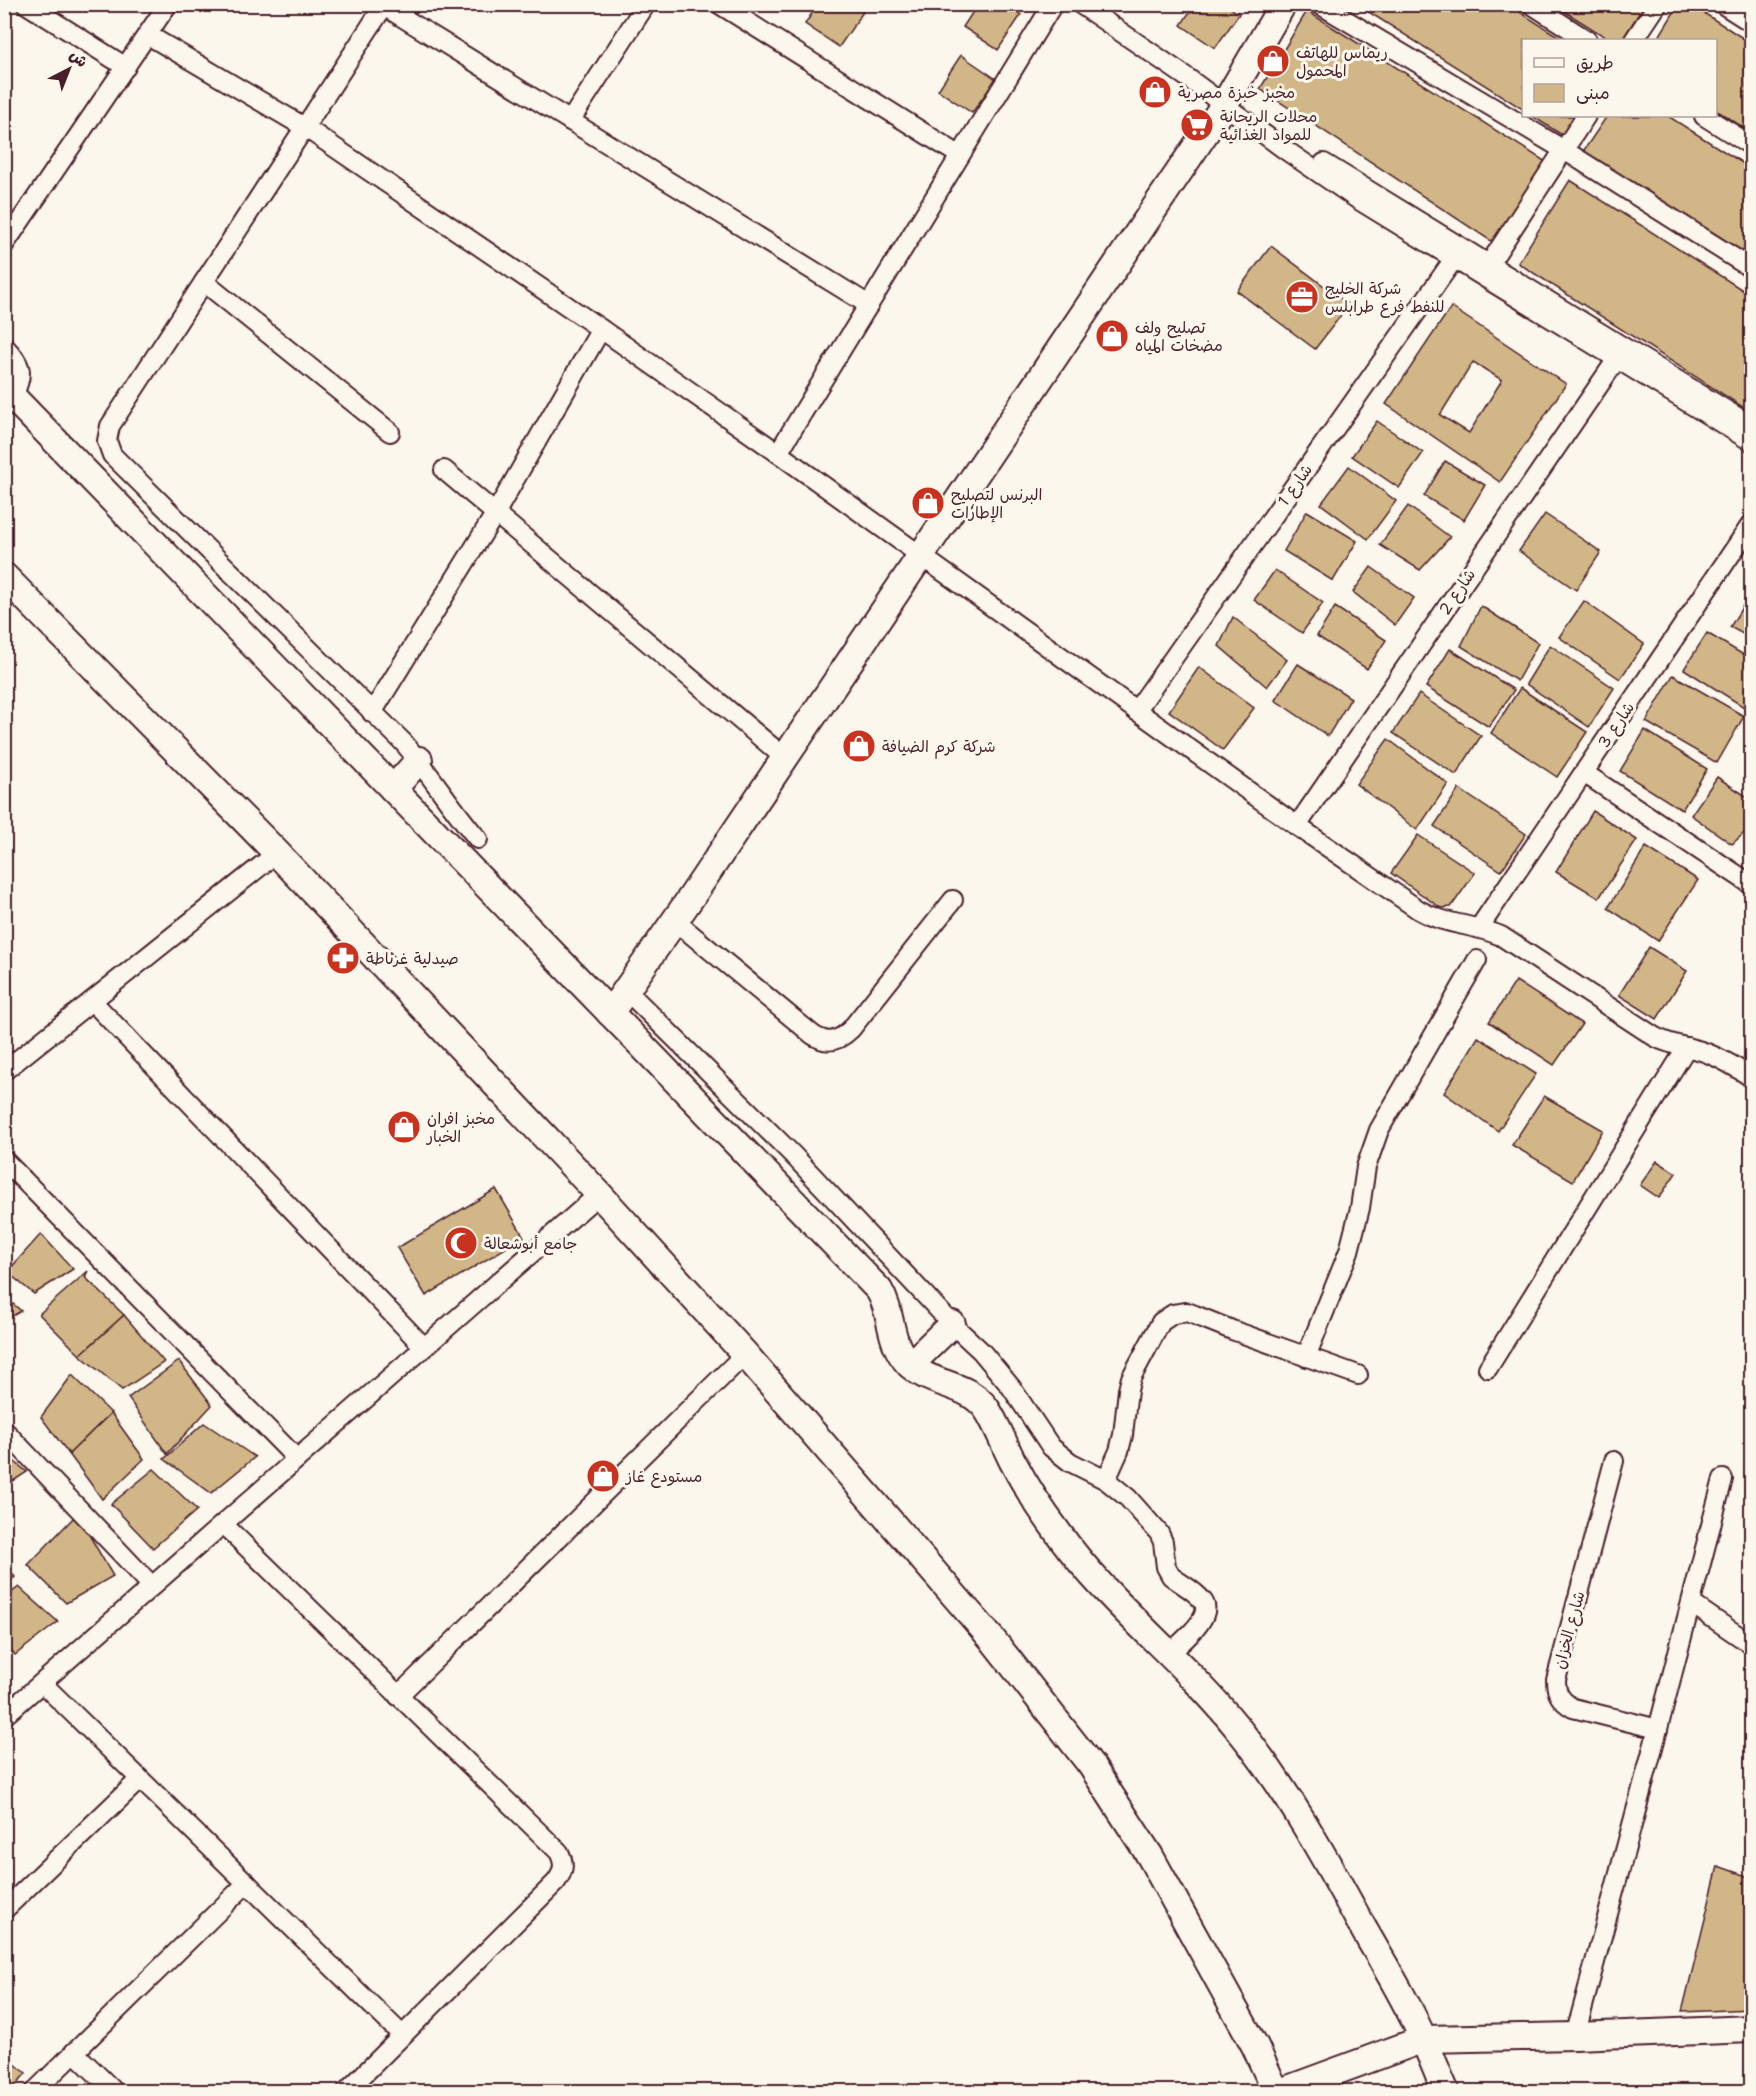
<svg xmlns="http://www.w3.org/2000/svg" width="1756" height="2096" font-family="'Shantell Sans','Playpen Sans Arabic',sans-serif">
<rect width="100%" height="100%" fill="#fbf7ec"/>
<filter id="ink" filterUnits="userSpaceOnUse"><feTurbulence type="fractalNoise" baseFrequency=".0167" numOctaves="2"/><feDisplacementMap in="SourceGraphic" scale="12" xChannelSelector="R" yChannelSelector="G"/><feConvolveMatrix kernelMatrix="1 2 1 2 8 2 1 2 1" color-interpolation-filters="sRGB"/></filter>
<g filter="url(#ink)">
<!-- building -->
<g fill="#d1b687" stroke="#4a1f2b" stroke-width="1.5" fill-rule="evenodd">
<polygon points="818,4 852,4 863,12 839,47 805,24"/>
<polygon points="978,4 1005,4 1021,15 998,50 963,27"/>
<polygon points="1195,4 1225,4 1239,14 1215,48 1181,25"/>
<polygon points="1356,4 1507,4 1564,40 1524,40 1524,110"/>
<polygon points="1553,4 1645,4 1622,40 1610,40"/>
<polygon points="1679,4 1690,4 1752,44 1752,133 1716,110 1716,40 1657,40"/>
<polygon points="1307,11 1546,162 1494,243 1260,89"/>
<polygon points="961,55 996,79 972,113 938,90"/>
<polygon points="1532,116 1574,116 1562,135"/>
<polygon points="1607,116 1668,116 1752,169 1752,262 1582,153"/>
<polygon points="1570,180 1752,296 1752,413 1518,263"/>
<polygon points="1271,246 1349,305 1315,349 1237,291"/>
<path d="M 1451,307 L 1566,384 L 1500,482 L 1386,404 ZM 1473,362 L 1502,380 L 1469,433 L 1440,415 Z"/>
<polygon points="1377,421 1423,453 1399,488 1352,456"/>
<polygon points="1445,461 1485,485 1464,520 1424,496"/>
<polygon points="1349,466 1396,501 1368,539 1321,504"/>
<polygon points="1408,506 1450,537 1420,570 1380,545"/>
<polygon points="1307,511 1357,541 1333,581 1284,551"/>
<polygon points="1545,514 1601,552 1576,590 1519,551"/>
<polygon points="1371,567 1414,598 1395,625 1353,592"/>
<polygon points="1275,570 1323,603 1302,633 1254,600"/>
<polygon points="1752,591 1752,639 1730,627"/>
<polygon points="1584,601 1644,644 1620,679 1559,637"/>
<polygon points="1481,606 1538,643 1517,681 1461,646"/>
<polygon points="1335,607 1386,640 1367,669 1317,636"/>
<polygon points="1233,617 1287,660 1267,687 1219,646"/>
<polygon points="1707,633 1752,660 1752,701 1747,709 1684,669"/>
<polygon points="1550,645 1614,688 1589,727 1526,684"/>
<polygon points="1450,649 1514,690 1489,727 1426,687"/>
<polygon points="1298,664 1351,698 1328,736 1275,700"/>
<polygon points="1199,667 1254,708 1223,750 1169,711"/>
<polygon points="1673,675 1744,716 1717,763 1646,722"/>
<polygon points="1520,688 1587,732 1557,777 1491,733"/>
<polygon points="1419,694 1481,736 1456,775 1393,733"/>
<polygon points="1645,730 1707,769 1682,810 1620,771"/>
<polygon points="1388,739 1448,784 1417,830 1356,784"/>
<polygon points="1717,777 1752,800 1752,826 1732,844 1691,815"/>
<polygon points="1459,789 1526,834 1501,871 1434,826"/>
<polygon points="1593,811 1637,840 1599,898 1556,872"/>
<polygon points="1418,835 1475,873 1451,907 1441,908 1391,873"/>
<polygon points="1646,847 1698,880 1658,941 1608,908"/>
<polygon points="1649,947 1687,971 1657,1019 1619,995"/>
<polygon points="1516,981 1582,1024 1554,1065 1489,1022"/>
<polygon points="1478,1037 1536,1074 1498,1131 1444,1093"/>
<polygon points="1544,1096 1603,1130 1573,1181 1512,1145"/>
<polygon points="1657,1161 1676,1173 1659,1198 1640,1185"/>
<polygon points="496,1189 524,1237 426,1296 397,1248"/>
<polygon points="41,1234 73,1269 34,1294 7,1272"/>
<polygon points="88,1271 85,1277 124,1315 80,1355 39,1314"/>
<polygon points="4,1296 21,1311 4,1321"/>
<polygon points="124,1315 164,1362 122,1390 80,1355"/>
<polygon points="179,1361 212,1405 167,1454 128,1398"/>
<polygon points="72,1375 111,1413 69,1454 41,1417"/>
<polygon points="111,1413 144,1459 102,1499 69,1454"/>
<polygon points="204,1423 255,1457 211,1493 164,1459"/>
<polygon points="4,1453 27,1472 4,1487"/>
<polygon points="154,1469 197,1510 153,1548 111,1504"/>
<polygon points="77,1514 113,1576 66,1603 28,1565"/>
<polygon points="4,1564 15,1577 4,1585"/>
<polygon points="19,1587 58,1622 15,1655 4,1641 4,1598"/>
<polygon points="1718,1866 1752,1878 1752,2009 1682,2012"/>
<polygon points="4,2055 26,2073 10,2092 4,2092"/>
</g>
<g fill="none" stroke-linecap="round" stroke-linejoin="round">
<defs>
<g id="street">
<polyline points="26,4 126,67"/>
<path d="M 385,4 L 110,426 L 107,441 L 112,455 L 403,742 C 430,773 451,808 478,839"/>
<polyline points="719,4 959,155"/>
<polyline points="1080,4 1185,76 1284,149 1357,199 1752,442"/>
<polyline points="1319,4 1564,150 1752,269"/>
<polyline points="1531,4 1587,40"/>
<polyline points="1722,4 1752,23"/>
<polyline points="384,6 869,305"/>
<path d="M 148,35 L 306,128 L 601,329 L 778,453 L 1297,826 L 1419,910 C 1445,925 1474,924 1501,936 L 1655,1037 C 1670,1045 1685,1046 1701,1051 C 1720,1057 1736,1067 1752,1078"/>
<polyline points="1634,40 1658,4"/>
<polyline points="1704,116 1752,146"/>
<polyline points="570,121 646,4"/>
<polyline points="1324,163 1752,426"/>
<polyline points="4,245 168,4"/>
<polyline points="1484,272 1586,116"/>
<polyline points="204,282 390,432"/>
<path d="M 4,346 C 24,366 23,373 13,397"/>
<polyline points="778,453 1053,4"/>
<polyline points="444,470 785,758"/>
<polyline points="1136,711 1454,259"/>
<polyline points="372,713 495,514 601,329"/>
<polyline points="1584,773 1752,885"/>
<polyline points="1297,826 1617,359"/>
<path d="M 675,921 L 813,1035 C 828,1045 839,1041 851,1029 L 953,900"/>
<polyline points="1479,928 1752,523"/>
<path d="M 626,990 L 792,1154 L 952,1324 L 981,1351 L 1011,1387 L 1051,1447 L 1070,1462 L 1106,1480 L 1128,1498 L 1159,1533 L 1163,1542 L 1166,1567 L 1171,1576 C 1181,1584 1194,1590 1202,1600 C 1216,1616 1181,1642 1170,1653"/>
<polyline points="92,1001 424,1347"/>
<polyline points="4,1071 277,853"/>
<polyline points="4,1160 297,1459"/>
<polyline points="1306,1357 1349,1251 1360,1208 1366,1167 1379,1130 1477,960"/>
<polyline points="1488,1368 1687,1047"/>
<polyline points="4,1430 152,1586"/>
<path d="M 1614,1461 L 1556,1680 C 1556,1694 1561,1701 1573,1708 L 1658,1729"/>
<polyline points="1106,1480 1119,1451 1123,1435 1128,1390 1131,1378 1161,1322 1173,1314 1187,1312 1195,1315 1232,1330 1358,1375"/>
<path d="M 223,1524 L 559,1852 C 565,1864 564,1871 556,1882 L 346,2092"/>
<polyline points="1692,1604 1752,1645"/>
<polyline points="42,1683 402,2035"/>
<polyline points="398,1696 745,1354"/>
<polyline points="4,1716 599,1194"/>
<polyline points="4,1910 140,1779"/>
<polyline points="1575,2036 1658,1729 1723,1479"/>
<polyline points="74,2052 115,2092"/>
<polyline points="34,2092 247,1883"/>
</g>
<g id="secondary">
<path d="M 4,388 L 879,1290 C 894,1315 887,1341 909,1364 C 931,1386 966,1382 986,1408 C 997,1424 1004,1445 1013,1462 C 1026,1487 1042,1511 1059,1534 C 1110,1605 1181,1658 1236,1726 C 1286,1787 1324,1856 1362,1926 C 1383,1963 1407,2001 1424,2041 C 1432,2057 1438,2075 1446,2092"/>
<polyline points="4,576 277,853 599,1194 745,1354 992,1639 1091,1765 1150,1856 1255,2046 1276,2092"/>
<polyline points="393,789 419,760"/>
<polyline points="610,1013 692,896 1224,105 1283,4"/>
<polyline points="910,1365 952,1324"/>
<polyline points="1280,2092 1424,2039 1575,2036 1752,2029"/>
</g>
</defs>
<!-- street casing -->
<use href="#street" stroke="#4a1f2b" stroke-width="22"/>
<!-- secondary casing -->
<use href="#secondary" stroke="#4a1f2b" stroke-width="30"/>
<!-- street -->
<use href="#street" stroke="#fbf7ec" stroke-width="18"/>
<!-- secondary -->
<use href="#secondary" stroke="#fbf7ec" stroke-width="26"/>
</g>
</g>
<!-- icons -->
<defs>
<symbol id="shop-disc" viewBox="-11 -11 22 22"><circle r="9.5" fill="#c8321e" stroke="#fbf7ec"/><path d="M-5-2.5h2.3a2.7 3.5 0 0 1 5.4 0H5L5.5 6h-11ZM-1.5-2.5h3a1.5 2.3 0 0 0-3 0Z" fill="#fff"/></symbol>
<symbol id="supermarket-disc" viewBox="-11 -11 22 22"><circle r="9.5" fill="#c8321e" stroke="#fbf7ec"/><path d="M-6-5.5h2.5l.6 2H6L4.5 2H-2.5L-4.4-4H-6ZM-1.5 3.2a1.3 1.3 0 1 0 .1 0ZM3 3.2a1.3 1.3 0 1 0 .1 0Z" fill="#fff"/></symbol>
<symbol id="office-disc" viewBox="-11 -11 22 22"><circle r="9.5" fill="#c8321e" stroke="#fbf7ec"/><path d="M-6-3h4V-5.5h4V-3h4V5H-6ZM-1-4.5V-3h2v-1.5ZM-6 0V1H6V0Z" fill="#fff"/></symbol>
<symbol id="pharmacy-disc" viewBox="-11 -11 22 22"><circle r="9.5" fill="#c8321e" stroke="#fbf7ec"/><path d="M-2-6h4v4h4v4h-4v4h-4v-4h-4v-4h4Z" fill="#fff"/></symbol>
<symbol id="mosque-disc" viewBox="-11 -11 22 22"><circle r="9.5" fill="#c8321e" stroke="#fbf7ec"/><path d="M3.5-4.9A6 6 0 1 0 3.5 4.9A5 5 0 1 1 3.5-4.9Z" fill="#fff"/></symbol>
</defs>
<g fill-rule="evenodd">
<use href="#shop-disc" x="1254" y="42" width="38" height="38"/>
<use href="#shop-disc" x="1136" y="73" width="38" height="38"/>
<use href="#supermarket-disc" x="1178" y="106" width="38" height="38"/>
<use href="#office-disc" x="1283" y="278" width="38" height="38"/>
<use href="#shop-disc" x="1093" y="317" width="38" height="38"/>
<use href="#shop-disc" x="909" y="484" width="38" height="38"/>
<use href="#shop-disc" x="840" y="727" width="38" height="38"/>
<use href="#pharmacy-disc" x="324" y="939" width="38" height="38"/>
<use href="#shop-disc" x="385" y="1108" width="38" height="38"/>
<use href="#mosque-disc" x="442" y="1224" width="38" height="38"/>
<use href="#shop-disc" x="584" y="1457" width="38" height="38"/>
</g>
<g text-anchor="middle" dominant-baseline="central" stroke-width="6" stroke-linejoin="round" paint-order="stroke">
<!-- poi labels -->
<g font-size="16" fill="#4a1f2b" stroke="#fbf7ec" text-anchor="start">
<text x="1296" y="52">ريماس للهاتف<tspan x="1296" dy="18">المحمول</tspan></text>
<text x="1178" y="92">مخبز خبزة مصرية</text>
<text x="1220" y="116">محلات الريحانة<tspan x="1220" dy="18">للمواد الغذائية</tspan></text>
<text x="1325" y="288">شركة الخليج<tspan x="1325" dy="18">للنفط فرع طرابلس</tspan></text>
<text x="1135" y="327">تصليح ولف<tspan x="1135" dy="18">مضخات المياه</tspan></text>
<text x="951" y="494">البرنس لتصليح<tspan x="951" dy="18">الإطارات</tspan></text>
<text x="882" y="746">شركة كرم الضيافة</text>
<text x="366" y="958">صيدلية غرناطة</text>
<text x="427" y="1118">مخبز افران<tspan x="427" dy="18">الخبار</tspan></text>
<text x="484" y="1243">جامع أبوشعالة</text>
<text x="626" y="1476">مستودع غاز</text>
</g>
<!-- street labels -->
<g font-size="16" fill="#4a1f2b" stroke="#fbf7ec">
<text transform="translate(1295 485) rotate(-55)">شارع 1</text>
<text transform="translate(1457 592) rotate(-56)">شارع 2</text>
<text transform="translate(1616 725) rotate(-56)">شارع 3</text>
<text transform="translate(1569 1630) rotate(-75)">شارع الخزان</text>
</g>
</g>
<!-- margin -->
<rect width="1756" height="2096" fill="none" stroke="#fbf7ec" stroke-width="24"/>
<rect x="12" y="12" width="1732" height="2072" fill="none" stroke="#4a1f2b" stroke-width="2" filter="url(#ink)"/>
<!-- legend -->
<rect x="1522" y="39" width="195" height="78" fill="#fbf7ec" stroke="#b4a19f" stroke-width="1.5"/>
<rect x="1534" y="58" width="30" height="9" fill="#fbf7ec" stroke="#b4a19f" stroke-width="1.5"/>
<text x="1576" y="69" font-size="18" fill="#4a1f2b">طريق</text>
<rect x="1534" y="84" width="30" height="18" fill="#d1b687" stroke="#b4a19f" stroke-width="1.5"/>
<text x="1576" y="99" font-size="18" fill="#4a1f2b">مبنى</text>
<!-- north arrow -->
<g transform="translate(69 69) rotate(42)" stroke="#fbf7ec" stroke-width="4.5" paint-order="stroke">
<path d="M0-4.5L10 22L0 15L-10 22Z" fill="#4a1f2b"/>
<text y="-9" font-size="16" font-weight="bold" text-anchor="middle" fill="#4a1f2b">ش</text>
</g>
</svg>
